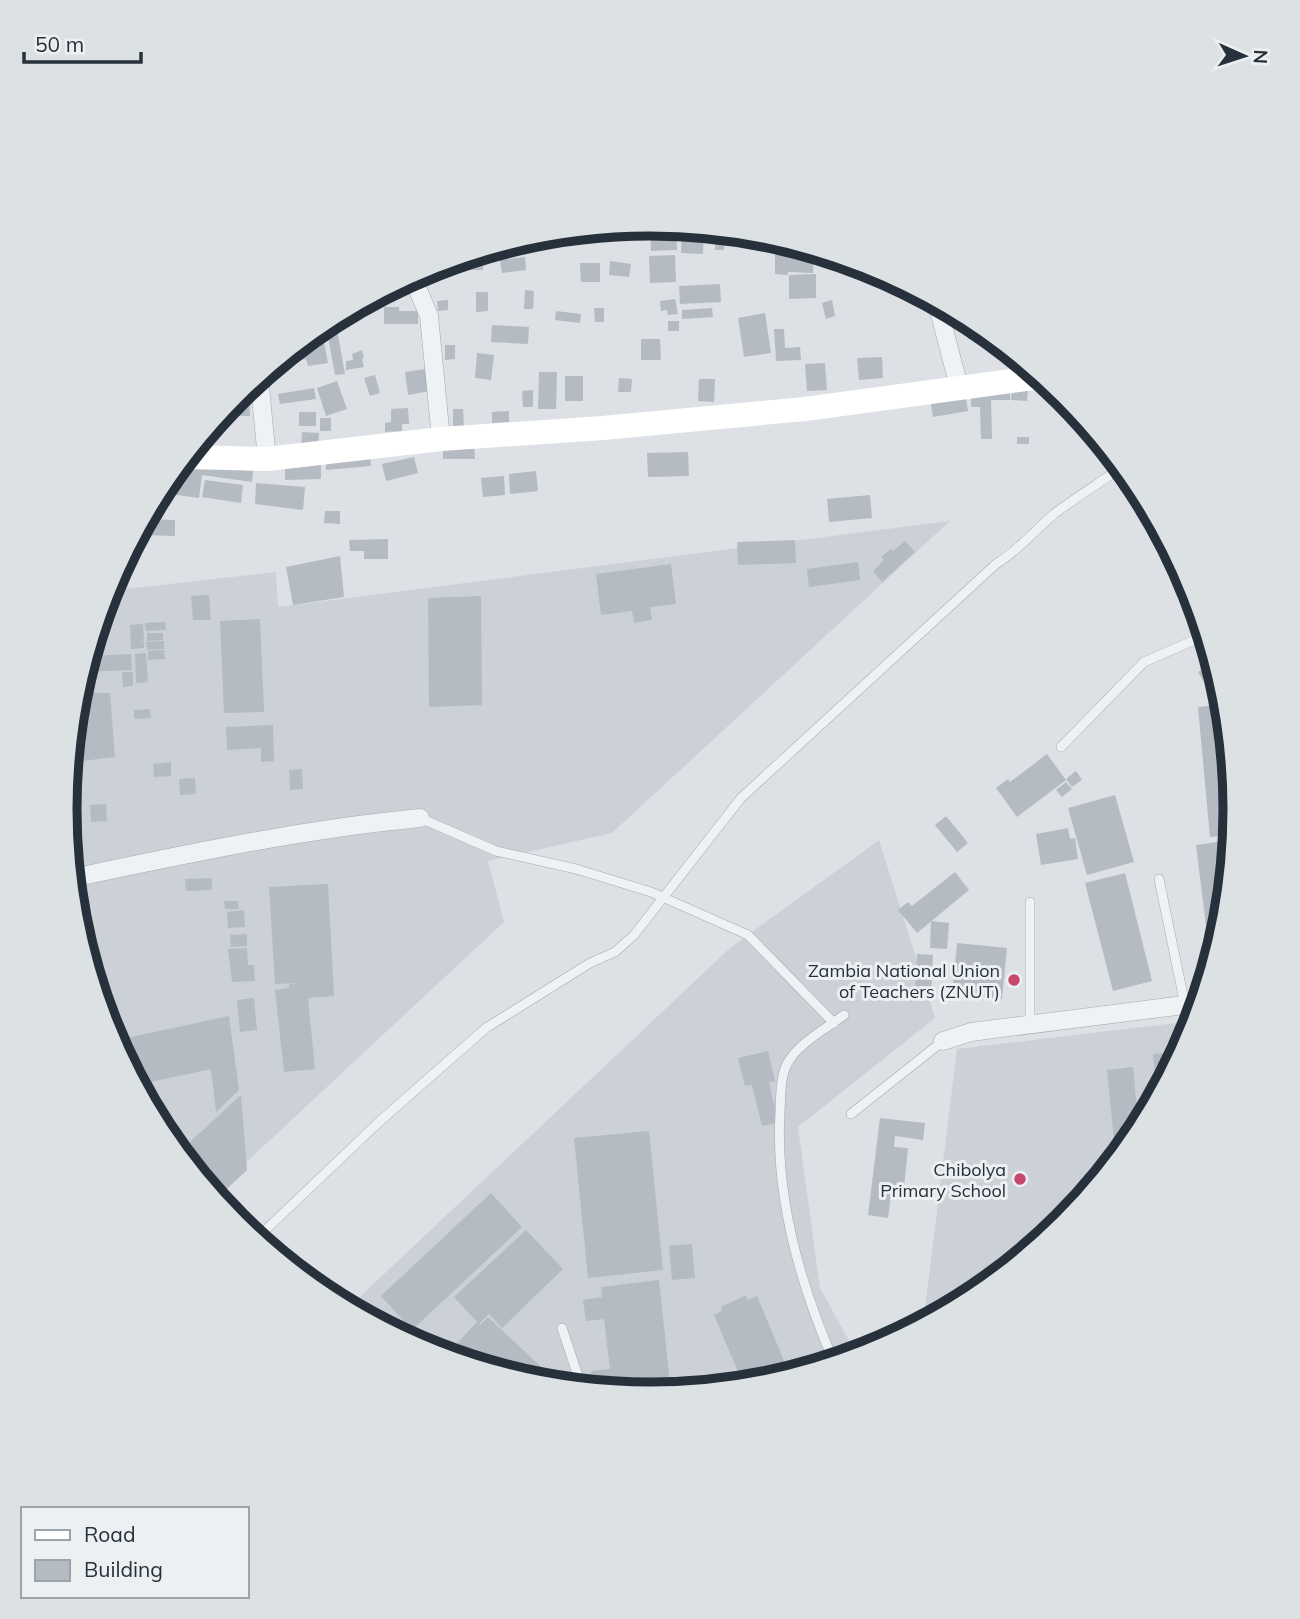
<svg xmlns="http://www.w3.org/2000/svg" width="1300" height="1619" font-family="Mulish,sans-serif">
<rect width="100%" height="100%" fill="#dde1e6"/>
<!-- built -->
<g fill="#cbd1d7">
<polygon points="950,521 612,833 488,861 504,922 212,1194 163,1134 109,1033 76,923 65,809 76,695 108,591 276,572 278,607"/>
<polygon points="879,840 935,1018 798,1127 820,1288 857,1355 764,1384 650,1395 535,1383 426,1350 348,1308 730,948"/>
<polygon points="1194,1021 1191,1034 1136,1135 1064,1224 975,1296 923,1324 957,1049"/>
</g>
<!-- building -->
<g fill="#b4bbc2">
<polygon points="650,225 676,227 677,250 651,251"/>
<polygon points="682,227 704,230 703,254 681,253"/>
<polygon points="716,231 725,232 724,250 715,250"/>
<polygon points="483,251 483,270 469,270 469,266 452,265 452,261"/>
<polygon points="775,252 814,254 813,273 788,272 788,275 775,274"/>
<polygon points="675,255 676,282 650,283 649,256"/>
<polygon points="525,257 526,270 502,273 500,260"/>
<polygon points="823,258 835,258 835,269 823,268"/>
<polygon points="610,261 631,264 629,277 609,275"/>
<polygon points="580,263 600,263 600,282 581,282"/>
<polygon points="816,274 816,298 789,299 789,275"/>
<polygon points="720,284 721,302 680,304 679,286"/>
<polygon points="525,290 534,291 533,309 524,309"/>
<polygon points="476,292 488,292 488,311 476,312"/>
<polygon points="675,299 678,314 668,315 667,310 661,311 660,301"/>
<polygon points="448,300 448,310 438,311 437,301"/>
<polygon points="832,300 835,316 826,319 822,303"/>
<polygon points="384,307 399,307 399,311 418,311 418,324 384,324"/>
<polygon points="594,308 604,308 604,322 595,322"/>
<polygon points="712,308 713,317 682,319 682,310"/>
<polygon points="348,311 341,328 329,324 331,319"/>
<polygon points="556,311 581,314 580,323 555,320"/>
<polygon points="765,313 771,353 744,357 738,318"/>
<rect x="668" y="321" width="11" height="10"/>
<polygon points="971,321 980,327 982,337 968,339 967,331 972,331"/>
<polygon points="492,325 529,327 528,344 491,342"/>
<polygon points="325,326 327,335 305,339 319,327"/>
<polygon points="337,329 345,374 335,375 327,331"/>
<polygon points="774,329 784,329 785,348 800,347 801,360 776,361"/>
<polygon points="323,337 328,363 308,366 306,359 286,363 285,356 303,341"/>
<polygon points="641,339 660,339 661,360 641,360"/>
<polygon points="445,345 455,345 455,359 445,360"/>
<polygon points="362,350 364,357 362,359 364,367 346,370 346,361 353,360 352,354"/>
<polygon points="477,353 494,355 491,380 475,378"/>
<polygon points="882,357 883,378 859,380 857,358"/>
<polygon points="825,363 827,390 807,391 805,364"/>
<polygon points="432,368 435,390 408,395 405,372"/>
<polygon points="539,372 557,372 556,409 538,409"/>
<polygon points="375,375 380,393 370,396 364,378"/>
<rect x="565" y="376" width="18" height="25"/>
<polygon points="619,378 632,379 631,392 618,392"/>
<polygon points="699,379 715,379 714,402 698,401"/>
<polygon points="337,381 347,409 326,416 317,388"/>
<polygon points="971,387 1010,391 1010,400 991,400 992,439 981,439 980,407 971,407"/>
<polygon points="314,388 316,399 280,404 278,394"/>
<polygon points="244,389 249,389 250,416 235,416 235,397"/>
<polygon points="1012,389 1028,390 1027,401 1011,400"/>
<polygon points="533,390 533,407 523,407 522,391"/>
<polygon points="965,393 968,411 933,417 930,399"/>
<polygon points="408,408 409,424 402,424 402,431 385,432 385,423 391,422 391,409"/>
<polygon points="453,409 463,409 464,426 453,426"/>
<polygon points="509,411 509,422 492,423 492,412"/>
<rect x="299" y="412" width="17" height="14"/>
<rect x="320" y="418" width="11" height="13"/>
<polygon points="302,432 319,433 318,449 301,448"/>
<rect x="1017" y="437" width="12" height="7"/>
<polygon points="474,443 475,459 443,459 443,444"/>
<polygon points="688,452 689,476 648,477 647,453"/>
<polygon points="370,454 371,466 326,470 326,458"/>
<polygon points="414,457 418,473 386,481 382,464"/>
<polygon points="321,460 321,479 285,480 285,461"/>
<polygon points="190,463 253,471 252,482 202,475 199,498 170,494 173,473 188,474"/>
<polygon points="536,471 538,491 510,494 509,474"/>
<polygon points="504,476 505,495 483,497 481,478"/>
<polygon points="205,480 243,485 241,503 202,497"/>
<polygon points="256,483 305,487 303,510 255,504"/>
<polygon points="870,495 872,518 829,522 827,499"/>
<polygon points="325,511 340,511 340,524 324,523"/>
<polygon points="146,519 175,520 175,536 145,535"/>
<polygon points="388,539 388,559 364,559 364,551 350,551 349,540"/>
<polygon points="795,540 796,563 738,565 737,542"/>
<polygon points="905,541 915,552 882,582 873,571 884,560 881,557 891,549 893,551"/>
<polygon points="340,556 344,597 293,605 286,567"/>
<polygon points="858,562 860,580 809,587 807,569"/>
<polygon points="671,564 676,604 650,607 652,620 634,623 632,611 601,615 596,574"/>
<polygon points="209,595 211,620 193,620 191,596"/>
<polygon points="481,596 482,705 429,707 428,598"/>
<polygon points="260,619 264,712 224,713 220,621"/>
<polygon points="165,622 166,630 146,631 145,623"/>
<polygon points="143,624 144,641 140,642 144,642 144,648 131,649 130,625"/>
<polygon points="147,633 163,633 163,640 147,641"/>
<polygon points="164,641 164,649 147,650 146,642"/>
<polygon points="164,650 165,659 148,660 148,651"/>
<polygon points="146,653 148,682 136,683 135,654"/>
<polygon points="131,654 132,670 83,672 88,656"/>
<polygon points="1210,665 1218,677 1206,685 1198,672"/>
<polygon points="122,672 133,672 133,686 123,687"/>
<polygon points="82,693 110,693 115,757 74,762 72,737 83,735"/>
<polygon points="1225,704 1235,810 1233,835 1210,837 1198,707"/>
<polygon points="150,709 151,718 134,719 134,710"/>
<polygon points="273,725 274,761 261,762 261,748 227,750 226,727"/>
<polygon points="1047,754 1066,780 1017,817 996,788 1008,779 1010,782"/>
<polygon points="171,762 171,776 154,777 153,764"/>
<polygon points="302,769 303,789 290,790 289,770"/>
<polygon points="1076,771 1082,780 1072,787 1066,779"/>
<polygon points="195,778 196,794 180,795 179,779"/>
<polygon points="1066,782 1072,789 1062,797 1056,790"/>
<polygon points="1115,795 1134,862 1087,875 1068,808"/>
<polygon points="106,804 107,821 91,822 90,805"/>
<polygon points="946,816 968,843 957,852 935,825"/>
<polygon points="1068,828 1070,839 1075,838 1078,859 1041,865 1036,834"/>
<polygon points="1232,840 1224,924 1211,967 1196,845"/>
<polygon points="955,872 969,890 917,933 898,910 908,902 912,906"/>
<polygon points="1125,873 1152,981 1113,991 1085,883"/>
<polygon points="212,878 212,890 186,891 185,879"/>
<polygon points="328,884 334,996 308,998 315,1069 284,1072 275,990 289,988 289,984 298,983 275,984 269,887"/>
<polygon points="224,901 238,901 239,909 225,909"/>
<polygon points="244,910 245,927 228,928 227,912"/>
<polygon points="931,921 949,923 947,949 930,948"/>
<polygon points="247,934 247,946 231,947 230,935"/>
<polygon points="957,943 1007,948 1002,999 952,994"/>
<polygon points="247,948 248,965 254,965 255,981 232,982 228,949"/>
<polygon points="917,954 933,955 931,994 915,993"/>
<polygon points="254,998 257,1030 240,1032 237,1000"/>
<polygon points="229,1016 239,1090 216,1112 211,1069 137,1085 113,1041"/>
<polygon points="768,1051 775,1081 769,1082 778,1123 762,1126 752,1085 745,1086 738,1058"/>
<polygon points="1181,1052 1157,1096 1153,1054"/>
<polygon points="1133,1067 1139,1129 1116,1160 1107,1070"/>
<polygon points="241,1095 247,1170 216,1199 178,1153"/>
<polygon points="880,1118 925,1123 923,1140 895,1136 894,1147 908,1148 904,1187 892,1186 888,1218 868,1215"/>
<polygon points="649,1131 663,1270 588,1278 574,1138"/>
<polygon points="491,1193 522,1227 412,1330 381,1296"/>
<polygon points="526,1230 563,1269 502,1328 489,1314 479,1324 480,1325 488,1317 552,1377 545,1384 535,1383 445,1356 477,1322 454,1297"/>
<polygon points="692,1244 695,1278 672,1280 669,1246"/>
<polygon points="659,1280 671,1393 650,1395 593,1389 591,1371 610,1369 604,1319 586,1321 583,1300 602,1297 601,1287"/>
<polygon points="746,1295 748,1300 757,1296 790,1375 764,1384 744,1386 714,1315 722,1311 721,1307"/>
</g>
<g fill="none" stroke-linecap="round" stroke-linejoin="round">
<defs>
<g id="lane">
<polyline points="1061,747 1144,662 1206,635"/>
<polyline points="420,818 496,851 576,869 651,892 748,935 834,1023"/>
<polyline points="1159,879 1185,1005"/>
<polyline points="1030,902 1030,1024"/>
<polyline points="851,1114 943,1041"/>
<path d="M 256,1239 L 380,1121 L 486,1028 L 590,963 L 615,952 L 634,935 L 741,798 L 996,564 C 1018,551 1034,531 1054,514 C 1076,497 1100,483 1122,467"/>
<polyline points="562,1328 582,1388"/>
<path d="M 834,1362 C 800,1284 775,1198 780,1112 C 781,1096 780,1078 787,1064 C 798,1043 826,1029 844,1015"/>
</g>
<g id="street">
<polyline points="412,276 429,316 441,439"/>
<polyline points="937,303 959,387"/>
<polyline points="259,377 267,459"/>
<path d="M 72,878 C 187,854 303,829 420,818"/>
<polyline points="943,1041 971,1032 1200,1003"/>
</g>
</defs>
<!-- lane casing -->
<use href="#lane" stroke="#a3a9af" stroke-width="10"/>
<!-- street casing -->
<use href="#street" stroke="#a3a9af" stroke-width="19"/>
<!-- lane -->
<use href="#lane" stroke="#eff2f4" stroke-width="9"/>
<!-- street -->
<use href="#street" stroke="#eff2f4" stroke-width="18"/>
<!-- secondary -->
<polyline stroke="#fff" stroke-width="24" points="186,457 267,459 441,439 603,428 805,409 1041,377"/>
</g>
<!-- markers -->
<g fill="#c4496c" stroke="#ecf0f3" stroke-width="2.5">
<circle cx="1014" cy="980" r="7"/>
<circle cx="1020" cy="1179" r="7"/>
</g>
<g text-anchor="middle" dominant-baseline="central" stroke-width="6" stroke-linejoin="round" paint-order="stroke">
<!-- poi labels -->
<g font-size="18" fill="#27313b" stroke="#ecf0f3" text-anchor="end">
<text x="1000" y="970">Zambia National Union<tspan x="1000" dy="21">of Teachers (ZNUT)</tspan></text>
<text x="1006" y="1169">Chibolya<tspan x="1006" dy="21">Primary School</tspan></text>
</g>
</g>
<!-- crop -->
<path d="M0 0H1300V1619H0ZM77 809a573 573 0 1 1 1146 0a573 573 0 1 1-1146 0Z" fill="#dce1e4" fill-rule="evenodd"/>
<path fill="none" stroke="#27313b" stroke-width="9" d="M77 809a573 573 0 1 1 1146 0a573 573 0 1 1-1146 0Z"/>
<!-- legend -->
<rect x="21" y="1507" width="228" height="91" fill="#ecf0f3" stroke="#9da4a9" stroke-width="2"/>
<rect x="35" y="1530" width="35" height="10" fill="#ffffff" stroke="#9da4a9" stroke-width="2"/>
<text x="84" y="1542" font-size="21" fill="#27313b">Road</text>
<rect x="35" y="1560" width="35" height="21" fill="#b4bbc2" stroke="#9da4a9" stroke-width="2"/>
<text x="84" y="1577" font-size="21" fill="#27313b">Building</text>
<!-- north arrow -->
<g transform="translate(1244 56) rotate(93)" stroke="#ecf0f3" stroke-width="5" paint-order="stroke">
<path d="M0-5L12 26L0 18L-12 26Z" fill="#27313b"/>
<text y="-10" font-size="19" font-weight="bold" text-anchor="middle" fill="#27313b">N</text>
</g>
<!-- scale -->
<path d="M24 52v10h117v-10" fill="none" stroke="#27313b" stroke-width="3.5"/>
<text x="35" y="52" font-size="21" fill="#27313b" stroke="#ecf0f3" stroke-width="5" paint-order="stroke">50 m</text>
</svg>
